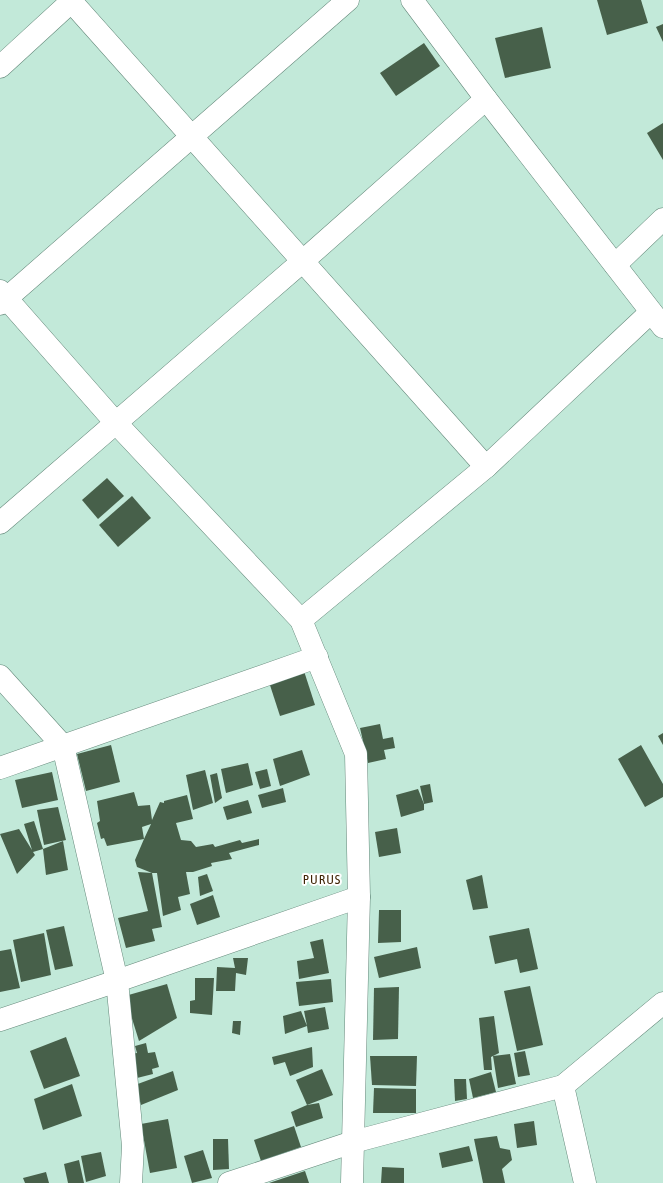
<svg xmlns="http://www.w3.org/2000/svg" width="663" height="1183" font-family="'Asap Condensed',sans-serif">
<rect width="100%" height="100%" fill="#c2e9d9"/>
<!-- building -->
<g fill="#47604a">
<polygon points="597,0 641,0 648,23 607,35"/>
<polygon points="663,24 663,42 656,27"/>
<polygon points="542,27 551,68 505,78 495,38"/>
<polygon points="424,43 440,66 396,96 380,73"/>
<polygon points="663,123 663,160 647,133"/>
<polygon points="107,478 124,496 98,519 82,500"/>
<polygon points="132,496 151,518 118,547 99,525"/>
<polygon points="303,668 315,705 280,716 268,679"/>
<polygon points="380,724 383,739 393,737 395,748 384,750 386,759 368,763 360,728"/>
<polygon points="663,733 663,745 658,736"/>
<polygon points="111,745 120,782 86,791 77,754"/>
<polygon points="641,745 663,784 663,797 645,807 618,759"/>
<polygon points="302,750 310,775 280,786 273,759"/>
<polygon points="248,763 253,785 226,793 221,769"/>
<polygon points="267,769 271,786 260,789 255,772"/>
<polygon points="205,770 213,803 193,810 186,775"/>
<polygon points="52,772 58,800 22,808 15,780"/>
<polygon points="217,773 222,798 215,803 210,775"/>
<polygon points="430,784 433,802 424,804 420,786"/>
<polygon points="283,788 286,802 262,808 258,795"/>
<polygon points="418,789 424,804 424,810 401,817 396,795"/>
<polygon points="134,792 138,806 150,805 152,820 160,802 164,803 164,801 187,795 193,819 176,823 181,840 191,841 196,847 213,844 215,847 240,840 242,843 259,839 259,845 229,853 232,859 211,863 212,866 193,872 186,872 190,894 178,897 181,910 163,916 157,873 152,873 162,927 152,929 155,941 126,948 118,918 148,911 138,872 152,873 137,867 135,860 144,839 151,824 142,827 144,839 107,846 104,838 101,839 97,823 100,821 97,801"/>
<polygon points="248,800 252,813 227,820 223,807"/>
<polygon points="58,807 66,840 44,845 37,810"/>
<polygon points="34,821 43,849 33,852 35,855 17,874 0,834 19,829 32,850 24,824"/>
<polygon points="397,828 401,853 379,857 375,832"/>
<polygon points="63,841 68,870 46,875 43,849"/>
<polygon points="207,874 213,891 200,896 198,877"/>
<polygon points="482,875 488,908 473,910 466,880"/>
<polygon points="213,895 220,917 197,925 190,904"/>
<polygon points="379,910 401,910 401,942 378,943"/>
<polygon points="64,926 73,966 55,970 46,930"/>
<polygon points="529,928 538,969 520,973 517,959 495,964 489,936"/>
<polygon points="44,933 51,975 21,982 13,940"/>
<polygon points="323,939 329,973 299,979 297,961 314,958 310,942"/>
<polygon points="417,947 421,968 379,978 374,957"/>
<polygon points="11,949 20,988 0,992 0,951"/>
<polygon points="233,958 248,958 246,975 236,973 235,991 216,991 217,967 235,968"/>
<polygon points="195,978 214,978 212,1015 190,1013 190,1001 195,1000"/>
<polygon points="331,979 333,1002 299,1006 296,982"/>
<polygon points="167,984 177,1018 139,1041 125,996"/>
<polygon points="530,986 543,1045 517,1051 504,991"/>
<polygon points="399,987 398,1039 373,1040 374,988"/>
<polygon points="325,1007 329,1029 308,1033 307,1026 285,1034 283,1016 301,1011 307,1026 304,1011"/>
<polygon points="494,1016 499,1053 491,1057 492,1070 484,1070 479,1018"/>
<polygon points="233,1021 241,1021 240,1035 232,1033"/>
<polygon points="66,1037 80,1076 44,1089 30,1051"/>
<polygon points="146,1043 148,1053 155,1052 159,1067 152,1069 153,1074 137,1078 131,1054 137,1053 135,1046"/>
<polygon points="312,1047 313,1067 290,1076 285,1062 274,1065 272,1057"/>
<polygon points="525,1051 530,1075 518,1077 514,1053"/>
<polygon points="510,1054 516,1084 498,1088 493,1056"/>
<polygon points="370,1056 417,1056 416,1086 372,1085"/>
<polygon points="322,1069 333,1095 307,1105 296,1080"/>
<polygon points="173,1071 178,1090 141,1105 135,1085"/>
<polygon points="491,1072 496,1092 473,1098 469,1079"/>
<polygon points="454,1079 466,1079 467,1099 455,1101"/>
<polygon points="72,1084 82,1116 43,1130 34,1099"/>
<polygon points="374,1088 416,1089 416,1113 373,1113"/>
<polygon points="319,1103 323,1118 296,1127 291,1112 307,1105"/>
<polygon points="168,1119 177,1168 150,1173 141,1124"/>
<polygon points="534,1121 537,1145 517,1148 514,1124"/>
<polygon points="294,1126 301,1147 261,1161 254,1140"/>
<polygon points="497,1136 500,1148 510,1150 512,1160 502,1169 505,1183 483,1183 474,1139"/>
<polygon points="213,1139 228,1139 229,1169 213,1170"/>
<polygon points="469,1146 473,1161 442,1168 439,1153"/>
<polygon points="203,1150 212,1178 192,1183 184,1156"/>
<polygon points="101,1152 106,1176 86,1182 81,1156"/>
<polygon points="79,1160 84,1183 68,1183 64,1164"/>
<polygon points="382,1167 404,1168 404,1183 381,1183"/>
<polygon points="305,1171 309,1183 269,1183"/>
<polygon points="46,1172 49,1183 25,1183 23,1178"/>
</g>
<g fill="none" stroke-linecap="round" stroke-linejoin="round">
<defs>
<g id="minor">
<polyline points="70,0 486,467"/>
<polyline points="412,0 486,99 663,327"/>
<polyline points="0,67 73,0"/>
<polyline points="615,265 663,219"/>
<polyline points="0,291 116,423 301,620 356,754 359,897 352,1183"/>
<polyline points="0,304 348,0"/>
<polyline points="0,523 303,261 486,99"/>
<polyline points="301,620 486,467 651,312"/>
<polyline points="0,676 63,746 117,981 133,1146 131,1183"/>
<polyline points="0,768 317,657"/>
<polyline points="0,1020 117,981 359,897"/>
<polyline points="563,1086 585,1183"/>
<polyline points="229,1183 353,1142 563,1086 663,1003"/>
</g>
</defs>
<!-- minor casing -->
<use href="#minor" stroke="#64887a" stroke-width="23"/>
<!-- minor -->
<use href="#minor" stroke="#fff" stroke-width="22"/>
</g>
<g text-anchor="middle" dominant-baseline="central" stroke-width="4" stroke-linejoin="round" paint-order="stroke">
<!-- neighbourhood labels -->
<g font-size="13" letter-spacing="1" fill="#3f2304" stroke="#fff">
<text x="322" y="879">PURUS</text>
</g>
</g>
</svg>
